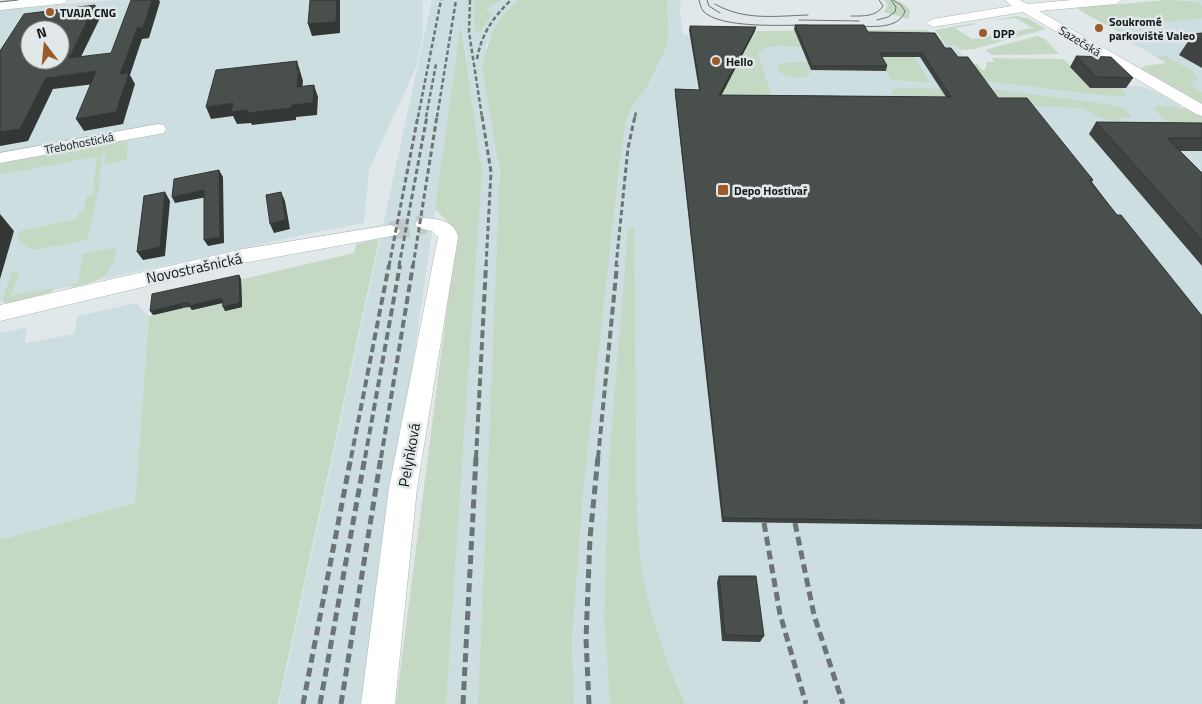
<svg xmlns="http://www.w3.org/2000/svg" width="1202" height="704" font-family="'Titillium Web',sans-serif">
<rect width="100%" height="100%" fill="#e0e8e9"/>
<!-- built -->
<g fill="#ccdedf" fill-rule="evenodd">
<path d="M 113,0 L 423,0 L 423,36 L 416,67 L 369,170 L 364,223 L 316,232 L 0,302 L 0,10 ZM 30,30 L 60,30 L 60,60 L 30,60 Z"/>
<polygon points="432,0 475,0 474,20 476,32 480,32 493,13 485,10 502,0 518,0 502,16 491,35 486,46 500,182 478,704 446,704 482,173 462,27 363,704 279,704"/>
<polygon points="669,0 681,0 680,11 683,35 690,35 700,94 723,94 723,92 765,37 941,38 947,45 955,45 968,64 977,64 982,70 1006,70 1082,80 1090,88 1125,88 1124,86 1140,86 1159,93 1180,106 1180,108 1187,109 1202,118 1202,704 685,704 668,664 651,612 642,572 637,522 633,228 609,462 604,616 610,704 574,704 572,641 583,494 619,168 626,121 631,108 647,87 665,49 669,35 667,4"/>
<polygon points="1202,0 1202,92 1152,65 1167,63 1124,38 1128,37 1080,11"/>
<polygon points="136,303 149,316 135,503 0,540 0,333 27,327 25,343 74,334 78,316"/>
</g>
<!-- green -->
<g fill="#c5d8c3">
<polygon points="475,0 502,0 485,10 493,13 480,32 476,32 474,20"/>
<polygon points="518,0 669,0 667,4 669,35 665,50 647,87 631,108 626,121 619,168 583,494 572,641 574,704 478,704 500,172 482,66 491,35 502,16"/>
<path d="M 884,0 C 895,0 902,0 910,10 L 909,17 L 908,19 L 884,12 L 888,5 Z"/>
<polygon points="1166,0 1202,1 1196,2 1202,6 1202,18 1116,27 1131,37 1129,37 1076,8"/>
<polygon points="1017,16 1029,19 1046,29 974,49 960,50 955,45 947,46 935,30 974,23 977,24 955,28 972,39 1033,28 1015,18 989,21"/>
<polygon points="461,24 482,173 446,704 396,704 457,231 435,209"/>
<path d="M 865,30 L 927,30 L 933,34 L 798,37 L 801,47 C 789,47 765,42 758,54 L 772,98 L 724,98 L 723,92 L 756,31 Z"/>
<polygon points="1037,36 1045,39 1059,54 992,55 985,50"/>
<polygon points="876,52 901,57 914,57 930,82 891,80"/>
<polygon points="1166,56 1195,73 1199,81 1191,80 1194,85 1191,86 1202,92 1202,105 1140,69 1145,66 1167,63 1157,57"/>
<polygon points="992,58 1061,59 1065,60 1090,88 1121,88 1128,96 1101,95 986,81 982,80 968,64 977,64 982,70 985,70 987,64 985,62 994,62"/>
<polygon points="807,62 811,72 806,77 788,77 778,71 778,66 783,63"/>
<polygon points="897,88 999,90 1113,105 1125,109 1132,117 1119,119 1120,122 1101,118 1083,108 896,101 891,93"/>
<polygon points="1159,105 1187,109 1202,116 1202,136 1180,136 1155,110 1155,108"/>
<polygon points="120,140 128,143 127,160 104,164 106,154 102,153 99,187 87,240 32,250 18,239 20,231 77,219 79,212 84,211 87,196 93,194 97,156 0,175 0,162 72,149 72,151"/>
<polygon points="634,228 637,522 642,572 651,612 668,664 685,704 610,704 604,616 609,462 628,229"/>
<polygon points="379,239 278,704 0,704 0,540 135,503 149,316 225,299 242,307 241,282 239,280 354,253 356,244"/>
<path d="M 117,247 C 112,277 101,281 72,287 L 69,285 L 78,283 L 83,254 Z"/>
<polygon points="11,272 19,272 11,296 54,288 52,292 5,304 3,300"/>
</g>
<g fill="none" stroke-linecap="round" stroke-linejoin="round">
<!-- street-tunnel -->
<polyline stroke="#c2c9ca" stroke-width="19" stroke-dasharray="19 9" stroke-linecap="butt" points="390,231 425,224"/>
<defs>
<g id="street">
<polygon points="1005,0 1020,0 1027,4 1072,0 1122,0 1116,4 1039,11 1202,104 1202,116 1196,114 1023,12 933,27 926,23 933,19 1012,6"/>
<polygon points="158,124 164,125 166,129 164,133 0,163 0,153"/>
<path d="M 425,218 C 439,219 455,221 458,237 L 417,488 L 395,704 L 361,704 L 389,488 L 438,237 L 432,231 L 418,228 L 415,224 L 418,220 Z"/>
<polygon points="390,225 397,227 400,231 397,235 243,263 0,321 0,305 243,249"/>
</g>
<polygon id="secondary" points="15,0 67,0 65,3 60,4 0,10 0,2"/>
</defs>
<!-- street casing -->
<use href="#street" stroke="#adb5b5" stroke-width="1"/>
<!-- secondary casing -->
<use href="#secondary" stroke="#adb5b5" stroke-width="1"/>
<!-- street -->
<use href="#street" fill="#fff" fill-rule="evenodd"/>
<!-- secondary -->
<use href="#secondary" fill="#fff" fill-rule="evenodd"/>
<!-- tram -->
<g stroke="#6e7374" stroke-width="1">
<path d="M 699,0 C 700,4 701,8 703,11 C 720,29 784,25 808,25"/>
<polyline points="707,0 709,6 720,13"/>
<polyline points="0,2 18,0"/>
<path d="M 715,4 C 744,21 776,16 808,15"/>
<path d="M 851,16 C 863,16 876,17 883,6 L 879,0"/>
<polyline points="799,20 859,21"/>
<polyline points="877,20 888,17 895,12 896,7 891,0"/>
<path d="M 850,26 C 867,26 899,31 905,11 L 901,5 L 893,0"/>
</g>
<!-- rail-far3 -->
<g stroke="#6e7374" stroke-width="2.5" stroke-dasharray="4.5 2.5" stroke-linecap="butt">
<polyline points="470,0 469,32 482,117"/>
<path d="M 477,59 C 481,35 493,17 511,0"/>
<polyline points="418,117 441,0"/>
<polyline points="426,117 436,64"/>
<polyline points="437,117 456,0"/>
<polyline points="635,117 636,112"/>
</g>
<!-- rail-far2 -->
<g stroke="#6e7374" stroke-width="3" stroke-dasharray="5.5 3" stroke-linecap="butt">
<polyline points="482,116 491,172 486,266"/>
<polyline points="389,266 418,116"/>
<polyline points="399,266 427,116"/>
<polyline points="413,266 437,116"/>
<polyline points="616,266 628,148 635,116"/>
</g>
<!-- rail-far1 -->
<g stroke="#6e7374" stroke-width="4" stroke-dasharray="8 4" stroke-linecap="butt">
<polyline points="351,458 389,265"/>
<polyline points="365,458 400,265"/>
<polyline points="381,458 413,265"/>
<polyline points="476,458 486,265"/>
<polyline points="598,458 617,265"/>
</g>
<!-- rail -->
<g stroke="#6e7374" stroke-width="5" stroke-dasharray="9 5" stroke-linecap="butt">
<polyline points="764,523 780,614 806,704"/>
<polyline points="795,523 814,615 843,704"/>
<polyline points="303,704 351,457"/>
<polyline points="320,704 365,457"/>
<polyline points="341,704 381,457"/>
<polyline points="463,704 476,457"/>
<polyline points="589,704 586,639 590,538 598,457"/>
</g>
</g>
<!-- wall -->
<g fill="#3f4442">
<polygon points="795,25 868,32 945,48 958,57 998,98 1093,180 1092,182 1117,215 1202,316 1202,529 722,522 675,94 675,89 699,90 689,30 690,26 755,31 721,95 946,97 920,57 882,57 887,66 886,71 811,70 794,29"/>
<polygon points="1202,33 1202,68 1179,55 1193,34"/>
<polygon points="1076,56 1133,78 1126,88 1090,88 1070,67"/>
<polygon points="1096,122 1202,123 1202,151 1180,151 1202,173 1202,266 1089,134"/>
<polygon points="239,275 241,279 242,307 225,311 223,303 192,310 190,307 183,308 153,315"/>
<polygon points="719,576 764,636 760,642 722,641 717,582"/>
</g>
<!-- shaded-wall -->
<g fill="#333736">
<polygon points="152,0 159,0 160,2 149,38 142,39 130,75 135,84 123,124 84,131 76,119 120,74 137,28"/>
<polygon points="337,0 340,0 340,33 312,36 308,24"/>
<polygon points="95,5 101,16 75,69 69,58"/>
<polygon points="756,27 755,31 719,100 719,95"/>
<polygon points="297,61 303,81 301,99 297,87 296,70"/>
<polygon points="96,71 103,83 53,89 28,141 0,146 0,132 46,78"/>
<polygon points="314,85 318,97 317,115 296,117 296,120 252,125 251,123 237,124 233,116 211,119 206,107 233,103 292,105"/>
<polygon points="219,170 223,177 224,243 208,246 204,240"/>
<polygon points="204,190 207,197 175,203 172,197"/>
<polygon points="165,192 170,201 165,256 143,260 137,252"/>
<polygon points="281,192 285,201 290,229 274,233 270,224"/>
<polygon points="0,214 14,231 0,279"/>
<polygon points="239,275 241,279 242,307 225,311 223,307"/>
<polygon points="222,298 225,302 192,310 189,306"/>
<polygon points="180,304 183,308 153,315 150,311"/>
</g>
<!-- building -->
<g fill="#494f4d" stroke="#333736" fill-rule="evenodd">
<path d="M 131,0 L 152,0 L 143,28 L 137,28 L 120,74 L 129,73 L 116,112 L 76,119 L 96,71 L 46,78 L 20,129 L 0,132 L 0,51 L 24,14 L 95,5 L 69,58 L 111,53 ZM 30,30 L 60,30 L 60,60 L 30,60 Z"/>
<polygon points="310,0 337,0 336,22 308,24"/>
<polygon points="795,25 864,25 868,32 935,33 945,48 951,48 958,57 968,57 998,98 1027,98 1093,180 1089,180 1117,215 1121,215 1202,316 1202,525 723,518 675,89 700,90 690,26 756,27 719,95 951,97 922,53 880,53 887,66 812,66"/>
<polygon points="1202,33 1202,40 1193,34"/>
<polygon points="1076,56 1111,57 1133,78 1096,77"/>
<polygon points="297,61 296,70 299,69 297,87 314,85 313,103 292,105 292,108 247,113 247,110 231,112 233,103 206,107 216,70"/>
<polygon points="1096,122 1202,123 1202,138 1167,138 1202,173 1202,240"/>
<polygon points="219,170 220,237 204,240 204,190 172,197 174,179"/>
<polygon points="165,192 160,247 137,252 144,196"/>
<polygon points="281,192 286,220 270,224 266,195"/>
<polygon points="239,275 240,303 223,307 222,298 189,306 189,303 180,304 150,311 152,294"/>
<polygon points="719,576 756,576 764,636 725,635"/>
</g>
<!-- markers -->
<g fill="#9e5b2a" stroke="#e0e8e9" stroke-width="2">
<circle cx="50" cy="12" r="5"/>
<circle cx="1099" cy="28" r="5"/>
<circle cx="983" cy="33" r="5"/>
<circle cx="716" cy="61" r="5"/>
<rect x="717" y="184" width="12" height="12" rx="2.5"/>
</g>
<g text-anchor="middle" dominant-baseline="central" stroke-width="5" stroke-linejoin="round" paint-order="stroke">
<!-- far-poi labels -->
<g font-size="12" font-weight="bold" fill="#151818" stroke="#e0e8e9" text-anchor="start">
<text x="60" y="12">TVAJA CNG</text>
<text x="1109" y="21">Soukromé<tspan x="1109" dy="14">parkoviště Valeo</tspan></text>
<text x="993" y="33">DPP</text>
<text x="726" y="61">Hello</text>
<text x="734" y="190">Depo Hostivař</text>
</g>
<!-- far-street labels -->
<g font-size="12" fill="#151818" stroke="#e0e8e9">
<text transform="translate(1080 41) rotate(31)">Sazečská</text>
<text transform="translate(79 143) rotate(-11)">Třebohostická</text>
</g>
<!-- street labels -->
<g font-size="15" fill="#151818" stroke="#e0e8e9">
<text transform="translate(194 268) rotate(-12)">Novostrašnická</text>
<text transform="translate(409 455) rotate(-80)">Pelyňková</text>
</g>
</g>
<!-- north arrow -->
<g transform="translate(45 45) rotate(344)"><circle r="24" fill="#e0e8e9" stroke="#8f9595"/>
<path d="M0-4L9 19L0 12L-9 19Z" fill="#9e5b2a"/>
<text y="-8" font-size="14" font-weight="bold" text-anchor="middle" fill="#151818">N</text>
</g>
</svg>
